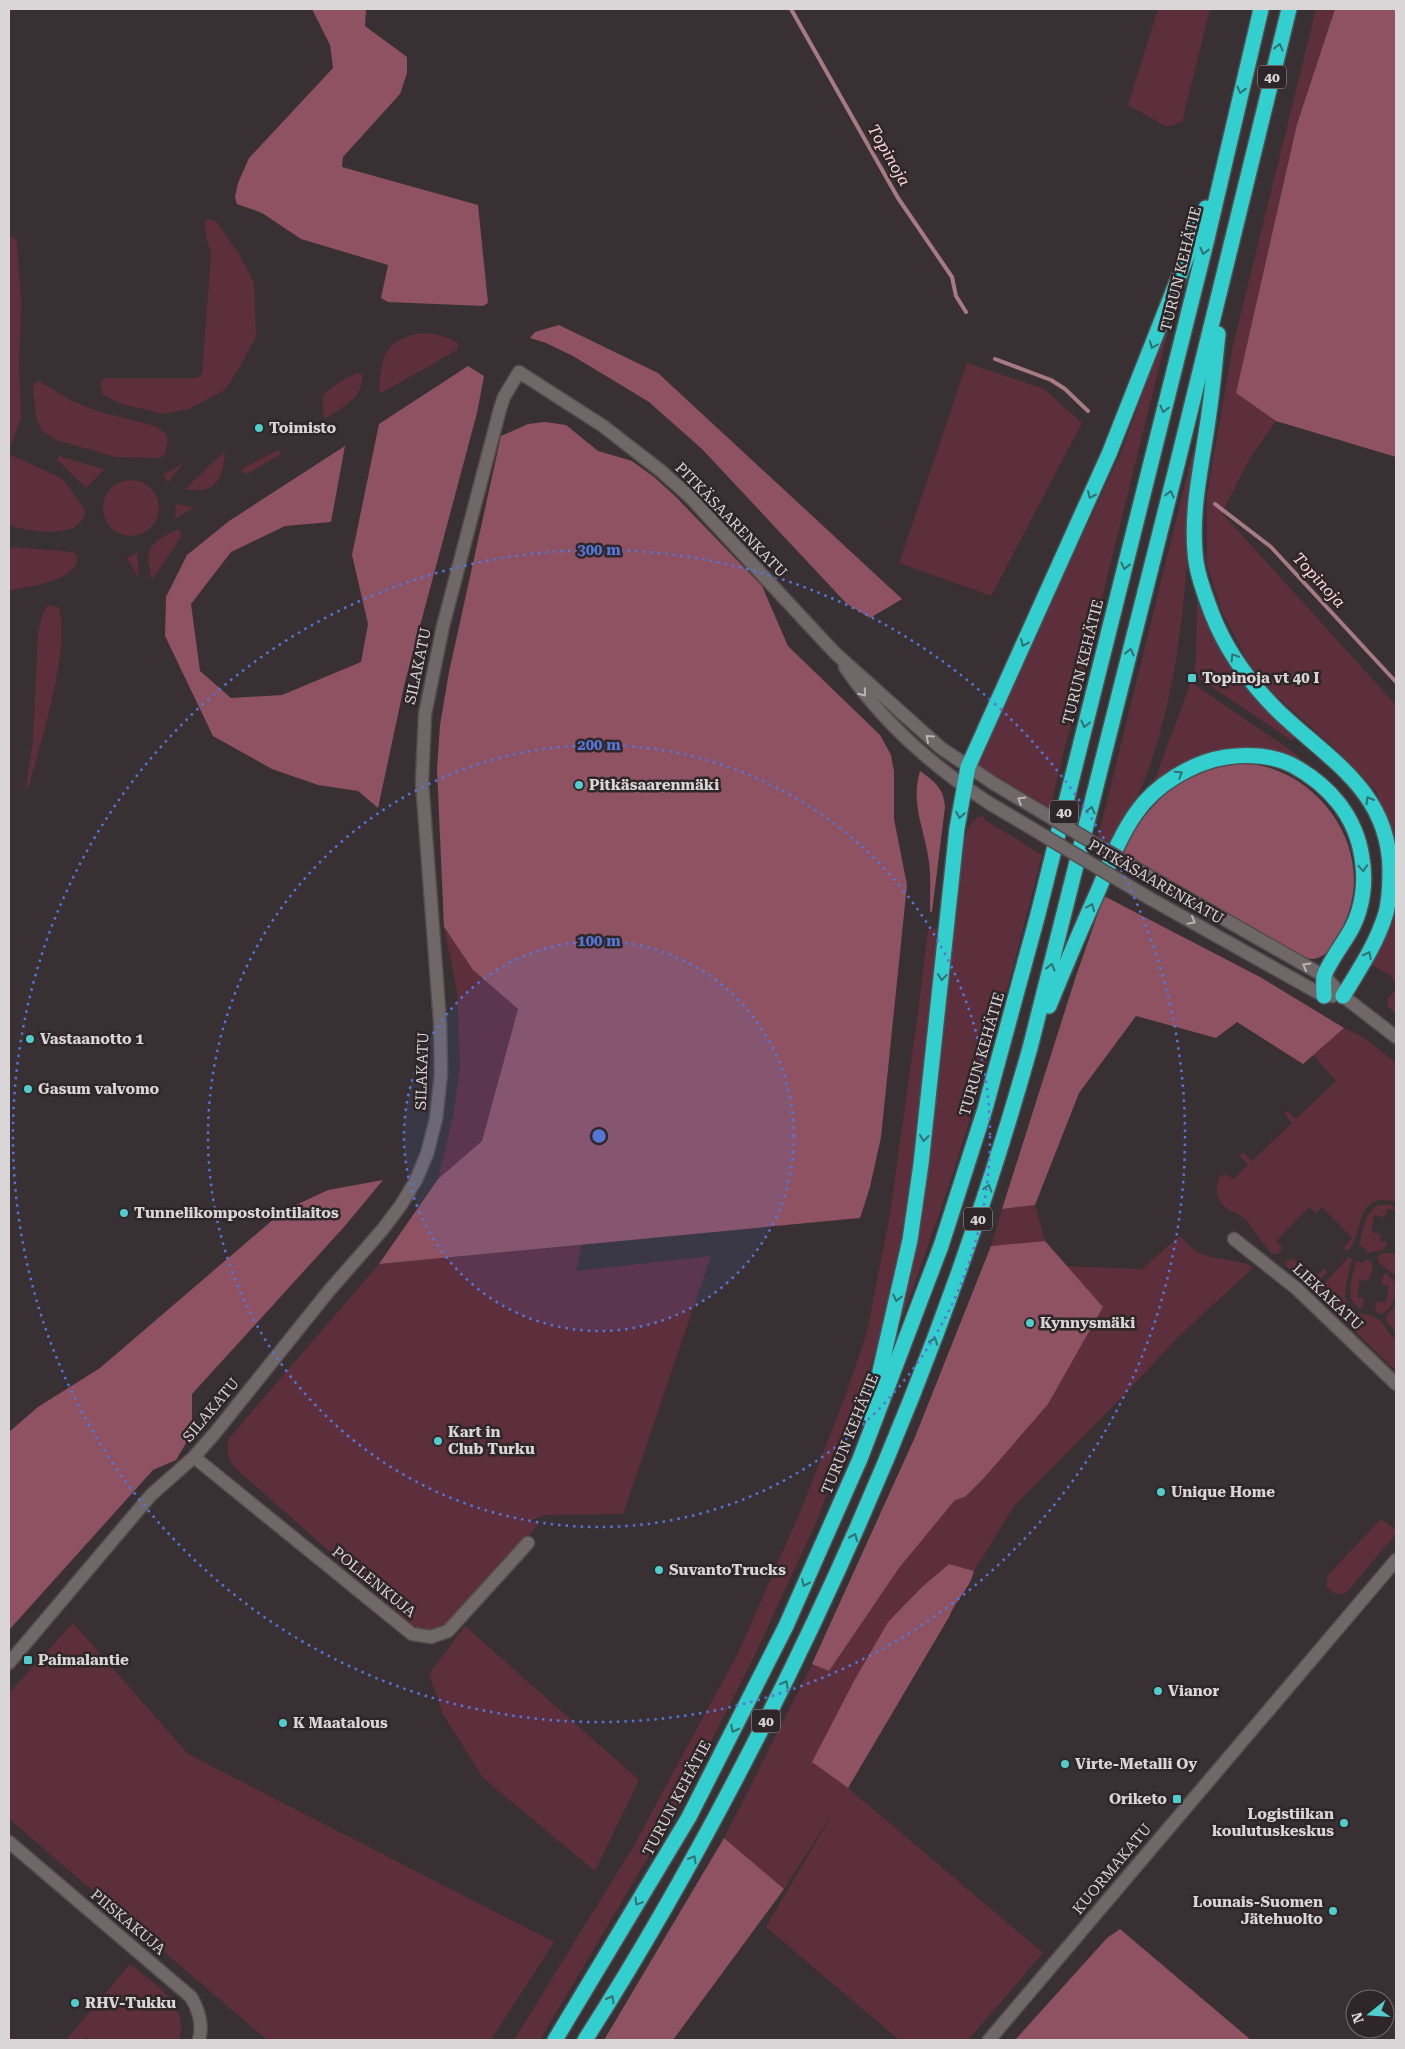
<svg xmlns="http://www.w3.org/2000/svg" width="1405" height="2049" font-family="'Roboto Serif',serif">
<rect width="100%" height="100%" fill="#383032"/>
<!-- green -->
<g fill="#5d2e3c">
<polygon points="1158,9 1210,9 1182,122 1167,127 1128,105"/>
<polygon points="1316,9 1335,9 1297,124 1236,393 1276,421 1250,458 1222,513 1396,705 1396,850 1394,836 1376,791 1339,752 1274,694 1248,662 1222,612 1207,565 1207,494 1233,345"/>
<polygon points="208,219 216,221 239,254 254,282 256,337 238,370 225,390 189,409 163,414 122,404 103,395 100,384 105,378 197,378 202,374 211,253 206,237 205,221"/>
<polygon points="9,237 15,238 17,243 21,303 19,366 21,419 9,449"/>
<polygon points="1172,315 1050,808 976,764 1120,455"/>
<path d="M 419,333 C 433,333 446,336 458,343 L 457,350 L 383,392 L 380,392 C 378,385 380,378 381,372 C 384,345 395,340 419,333 Z"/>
<polygon points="967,363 1044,389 1082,423 991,596 899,563"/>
<path d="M 358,373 L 362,374 C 364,399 343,406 325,419 L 323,411 L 323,395 C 334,385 344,378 358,373 Z"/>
<polygon points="39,381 70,400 100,412 155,426 165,433 168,439 166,453 160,458 115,457 56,440 42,431 36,418 33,388 35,383"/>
<polygon points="278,450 281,454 247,474 242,472 243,468"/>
<path d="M 1193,451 L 1196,452 C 1186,562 1185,677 1144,781 C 1135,803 1123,824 1112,846 L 1098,838 Z"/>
<path d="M 224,452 L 225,454 C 222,481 214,495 185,489 Z"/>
<path d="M 9,454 L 59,477 L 67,484 L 84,509 L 85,516 C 82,519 79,525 75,527 C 60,535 23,532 9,524 Z"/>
<polygon points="59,456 103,469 104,470 86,488 57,459"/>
<polygon points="183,463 168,483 163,475"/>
<circle cx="131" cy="508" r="28"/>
<polygon points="176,504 192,507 193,508 175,519"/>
<path d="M 177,530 L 180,531 L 181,537 L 152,580 C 144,547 148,544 177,530 Z"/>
<path d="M 13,547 L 72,552 L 77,555 C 80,581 30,586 11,590 L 9,589 L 9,549 Z"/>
<polygon points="137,552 139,577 138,577 127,558"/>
<path d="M 1197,597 L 1201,597 C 1206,615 1211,632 1220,648 C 1238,683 1270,709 1297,736 L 1292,741 L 1194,675 L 1196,657 Z"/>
<path d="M 51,605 L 59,608 C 71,649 40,743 29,786 L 26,787 L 33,740 L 38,633 L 42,616 L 47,606 Z"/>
<polygon points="1191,682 1300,757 1297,760 1263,749 1245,748 1212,751 1174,767 1152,787"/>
<path d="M 983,816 L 985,820 L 1042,855 C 1015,962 987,1068 953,1173 C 937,1221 920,1269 903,1316 L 900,1318 L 899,1316 L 927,1171 L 964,841 C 968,830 970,817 983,816 Z"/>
<polygon points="1396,897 1396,985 1390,975 1372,965 1392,924"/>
<polygon points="444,927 473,970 518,1009 482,1141 438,1179 454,1112 460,1064 457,991"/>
<polygon points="937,928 931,1015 907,1214 884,1325 861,1396 819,1516 753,1659 693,1777 647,1859 540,2040 514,2040 633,1847 739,1651 801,1510 846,1394 867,1332 890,1214 918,1013 928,930"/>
<polygon points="1396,989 1396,1014 1388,1007 1387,999"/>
<path d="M 1344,1028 L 1363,1037 L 1396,1063 L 1396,1201 C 1390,1201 1382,1199 1376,1201 C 1357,1207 1361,1237 1348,1251 L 1343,1248 L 1352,1238 L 1322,1207 L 1316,1213 L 1309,1207 L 1276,1241 L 1283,1248 L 1277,1254 L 1273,1254 C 1262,1244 1255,1231 1246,1220 C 1240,1213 1232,1213 1226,1208 C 1215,1199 1215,1187 1220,1176 L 1225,1174 L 1234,1179 L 1248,1165 L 1240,1156 L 1243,1152 L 1252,1161 L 1292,1123 L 1284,1114 L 1287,1111 L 1296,1119 L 1336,1081 L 1313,1055 Z"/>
<polygon points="1035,1205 1045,1241 991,1246 1002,1209"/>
<path d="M 1379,1205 L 1392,1205 L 1395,1208 L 1395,1210 L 1387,1209 L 1385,1217 L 1374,1215 L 1371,1232 L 1381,1234 L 1380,1241 L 1388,1242 L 1383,1250 L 1366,1253 L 1367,1249 L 1359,1246 C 1363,1232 1364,1211 1379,1205 Z"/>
<path d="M 1180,1236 C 1186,1242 1192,1249 1199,1253 C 1213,1260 1245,1260 1253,1268 L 1178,1337 L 1126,1393 L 1014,1506 L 974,1571 L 949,1564 L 922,1587 L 888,1622 L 812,1762 L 848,1788 L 1043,1953 L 968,2040 L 899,2040 L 766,1927 L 836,1808 L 784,1889 L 724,1838 L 812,1664 L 829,1671 L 899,1567 L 955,1500 L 965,1497 L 984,1478 L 1048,1403 L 1103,1307 L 1065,1266 L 1142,1269 Z"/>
<path d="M 582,1245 L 576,1271 L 711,1256 L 623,1514 L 545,1515 L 527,1522 L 538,1522 L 539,1524 L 446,1623 C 433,1630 427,1632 414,1626 L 234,1467 C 228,1456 225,1449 230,1437 L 379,1264 Z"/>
<polygon points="1382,1253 1396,1253 1396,1276 1379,1263 1378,1257"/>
<path d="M 1349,1257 L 1352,1259 C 1349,1276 1336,1302 1356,1312 C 1363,1315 1372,1315 1378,1319 C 1386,1325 1387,1334 1396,1339 L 1396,1371 L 1318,1295 L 1320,1288 Z"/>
<polygon points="1293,1258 1314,1278 1324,1269 1327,1272 1314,1288 1311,1288 1286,1266 1285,1262"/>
<path d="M 1365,1259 L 1371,1262 L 1373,1267 L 1368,1281 L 1360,1280 L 1357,1297 L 1364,1299 L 1362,1309 C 1342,1301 1353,1278 1356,1261 L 1364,1263 Z"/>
<path d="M 1385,1272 L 1396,1283 C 1396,1296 1394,1308 1381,1314 L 1375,1312 L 1377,1301 L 1386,1302 L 1389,1286 L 1381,1284 Z"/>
<polygon points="1396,1303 1396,1334 1385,1318"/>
<polygon points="1381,1519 1396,1530 1396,1534 1346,1593 1336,1594 1326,1586 1328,1575"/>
<polygon points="73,1623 188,1754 554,1942 491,2040 267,2040 9,1819 9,1693"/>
<polygon points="465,1626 639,1780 595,1871 483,1778 443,1714 429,1674"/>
<path d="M 130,1964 C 154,1984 190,2004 179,2040 L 90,2040 L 86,2037 L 83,2040 L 66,2040 Z"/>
</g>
<!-- forest -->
<g fill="#8e5263">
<polygon points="312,9 366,9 365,26 407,57 407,73 400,94 343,157 342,167 478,205 488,303 483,306 388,302 381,298 388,265 301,239 262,213 237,204 235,197 238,183 249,158 333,68 330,45"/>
<polygon points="1335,9 1396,9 1396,457 1276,421 1236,393 1297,124"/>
<polygon points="559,325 658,373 902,599 870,618 847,604 702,449 649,402 573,356 546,343 530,338 535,332"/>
<polygon points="468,366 484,376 477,413 405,682 378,808 358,791 318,785 272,769 213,736 165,636 166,597 187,555 229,521 345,446 331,522 285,526 231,552 191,604 200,671 231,698 282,695 361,662 368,624 352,555 379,424"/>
<polygon points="545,422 566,425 598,451 632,461 654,477 675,496 762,586 788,646 880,735 891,755 894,771 894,819 907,885 881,1137 870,1187 860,1218 379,1264 438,1179 482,1141 518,1009 473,970 444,927 437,769 440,725 449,672 501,436 528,424"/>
<path d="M 1231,763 C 1245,764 1260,764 1273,769 C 1335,791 1373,862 1344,924 C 1339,935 1332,952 1320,957 C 1312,961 1306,958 1298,955 L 1163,878 L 1122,852 C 1148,804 1177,774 1231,763 Z"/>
<path d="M 920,771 C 934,781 944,788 945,807 L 932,912 L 930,912 C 930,896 931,879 929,862 C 925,830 910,804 920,771 Z"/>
<polygon points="1104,896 1260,977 1344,1028 1303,1064 1237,1022 1216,1038 1136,1016 1079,1093 1035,1205 1002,1209 1076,976"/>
<polygon points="383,1180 344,1227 192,1394 192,1433 176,1460 153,1470 9,1630 9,1432 38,1407 100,1368 283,1211 328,1190"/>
<polygon points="1045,1241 1103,1307 1048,1404 984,1478 965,1497 955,1500 899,1568 829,1671 812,1664 915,1437 991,1246"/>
<path d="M 949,1564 L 974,1571 C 970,1589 955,1600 949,1617 L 848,1788 L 812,1762 L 854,1681 L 888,1622 L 922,1587 Z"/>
<polygon points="724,1838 784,1889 673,2040 604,2040"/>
<polygon points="1120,1929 1251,2040 1015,2040 1107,1938"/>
</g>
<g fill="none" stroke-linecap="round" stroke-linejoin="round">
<!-- stream -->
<g stroke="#a67a86" stroke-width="4">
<polyline points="791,9 898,198 952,277 956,296 966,312"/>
<polyline points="995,359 1051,380 1065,389 1088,411"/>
<polyline points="1215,504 1271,547 1396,682"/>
</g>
<defs>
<g id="minor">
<path d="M 845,667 C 883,723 932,766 989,803"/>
<polyline points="1154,879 1324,976 1343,996 1396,1037"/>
<polyline points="1149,898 1324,996 1333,996"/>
<polyline points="1234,1239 1297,1289 1396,1384"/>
<polyline points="194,1457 412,1634 431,1637 448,1631 528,1543"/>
<polyline points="9,1663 151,1495 194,1457 215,1433 328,1292 383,1229 401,1205 416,1180 427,1154 436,1119 441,1074 440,1022 422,782 425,714 443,626 500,409 504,397 519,372 603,426 661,471 690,497 835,653 941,748 993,783"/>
<path d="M 9,1842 L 191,1997 C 199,2011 203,2024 199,2040"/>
<polyline points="989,2040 1396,1560"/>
</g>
<g id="highway">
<path d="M 1218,334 C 1215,361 1213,387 1209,413 C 1203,460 1191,505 1195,552 C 1196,572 1205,595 1212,614 C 1226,650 1250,683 1277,710 C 1326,758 1388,789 1390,868 C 1390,883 1390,898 1386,913 C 1377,943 1359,970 1343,996"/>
<path d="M 1049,1006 C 1065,967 1081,929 1098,891 C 1109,865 1119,837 1136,813 C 1155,785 1193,762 1226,757 C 1248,754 1272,755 1292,765 C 1329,785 1356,816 1362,858 C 1366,881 1363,907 1352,928 C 1346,940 1326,966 1324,977 C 1323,982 1324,990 1324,996"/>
<polyline points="870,1415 910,1240 921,1164 957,828 968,767 1109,454 1206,208"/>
<polyline points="555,2040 689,1817 786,1626 860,1459 941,1246 985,1109 1038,914 1206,243 1261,9"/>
<path d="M 585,2040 C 649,1940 707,1836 761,1730 C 873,1510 963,1287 1030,1048 L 1178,461 L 1289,9"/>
</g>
</defs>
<!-- minor casing -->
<use href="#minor" stroke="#544d4f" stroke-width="15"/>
<!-- highway casing -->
<use href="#highway" stroke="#544d4f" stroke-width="18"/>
<!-- minor -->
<use href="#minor" stroke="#706769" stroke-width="12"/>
<!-- highway -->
<use href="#highway" stroke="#33cece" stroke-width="15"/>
<defs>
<g id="minor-bridge">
<polyline points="993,783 1154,879"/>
<polyline points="989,803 1149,898"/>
</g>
</defs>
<!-- minor-bridge casing -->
<use href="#minor-bridge" stroke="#544d4f" stroke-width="15" stroke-linecap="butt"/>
<!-- minor-bridge -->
<use href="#minor-bridge" stroke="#706769" stroke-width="12"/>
</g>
<!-- one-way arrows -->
<defs><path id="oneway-chevron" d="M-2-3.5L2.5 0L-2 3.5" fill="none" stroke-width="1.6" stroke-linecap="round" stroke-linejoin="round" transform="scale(1.25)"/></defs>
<g stroke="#307273">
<use href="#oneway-chevron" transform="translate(1279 47) rotate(-76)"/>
<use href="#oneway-chevron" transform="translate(1241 90) rotate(104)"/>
<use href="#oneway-chevron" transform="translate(1204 251) rotate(104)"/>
<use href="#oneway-chevron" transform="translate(1153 345) rotate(112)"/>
<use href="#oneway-chevron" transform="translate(1164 409) rotate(104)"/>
<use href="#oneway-chevron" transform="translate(1170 494) rotate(-76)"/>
<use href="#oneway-chevron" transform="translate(1091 495) rotate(114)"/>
<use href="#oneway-chevron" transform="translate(1125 566) rotate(104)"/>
<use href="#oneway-chevron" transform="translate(1024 643) rotate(114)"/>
<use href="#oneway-chevron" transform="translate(1130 652) rotate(-76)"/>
<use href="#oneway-chevron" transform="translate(1234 657) rotate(-122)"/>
<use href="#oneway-chevron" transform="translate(1085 724) rotate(104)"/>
<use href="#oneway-chevron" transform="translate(1179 774) rotate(-33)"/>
<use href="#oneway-chevron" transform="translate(1369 800) rotate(-120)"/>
<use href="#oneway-chevron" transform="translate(1091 810) rotate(-76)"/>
<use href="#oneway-chevron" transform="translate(960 815) rotate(99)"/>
<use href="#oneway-chevron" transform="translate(1363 868) rotate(86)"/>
<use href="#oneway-chevron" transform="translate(1091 907) rotate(-67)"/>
<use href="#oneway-chevron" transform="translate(1368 955) rotate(-63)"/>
<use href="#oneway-chevron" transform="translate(1051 967) rotate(-76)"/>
<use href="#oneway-chevron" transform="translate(942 977) rotate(96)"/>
<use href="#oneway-chevron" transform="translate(924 1138) rotate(96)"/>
<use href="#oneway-chevron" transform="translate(988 1188) rotate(-72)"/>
<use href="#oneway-chevron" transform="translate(897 1298) rotate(102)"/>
<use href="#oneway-chevron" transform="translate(934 1341) rotate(-70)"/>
<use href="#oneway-chevron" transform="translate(854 1537) rotate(-66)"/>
<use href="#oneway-chevron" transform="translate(805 1583) rotate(114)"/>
<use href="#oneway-chevron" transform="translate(785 1684) rotate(-63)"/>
<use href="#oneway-chevron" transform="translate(734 1729) rotate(117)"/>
<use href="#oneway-chevron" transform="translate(693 1859) rotate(-60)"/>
<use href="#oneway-chevron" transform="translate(638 1902) rotate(121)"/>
<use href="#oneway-chevron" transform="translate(611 1999) rotate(-60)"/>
</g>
<g stroke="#bab4b5">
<use href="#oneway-chevron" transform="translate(863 693) rotate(51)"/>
<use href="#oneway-chevron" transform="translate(929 738) rotate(-138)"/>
<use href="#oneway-chevron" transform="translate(1021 800) rotate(-149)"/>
<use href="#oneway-chevron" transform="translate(1192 921) rotate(29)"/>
<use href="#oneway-chevron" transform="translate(1306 966) rotate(-150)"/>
</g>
<!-- distance rings -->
<circle cx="599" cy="1136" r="195" fill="#5676d7" fill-opacity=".12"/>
<g fill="none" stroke="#5676d7" stroke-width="2.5" stroke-dasharray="2.5 5">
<circle cx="599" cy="1136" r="195"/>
<circle cx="599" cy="1136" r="391"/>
<circle cx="599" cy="1136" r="586"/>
</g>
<!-- markers -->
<g fill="#52cdcc" stroke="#2e2628" stroke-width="2">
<circle cx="259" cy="428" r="5"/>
<rect x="1187" y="673" width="10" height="10" rx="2.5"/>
<circle cx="579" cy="785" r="5"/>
<circle cx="30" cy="1039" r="5"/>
<circle cx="28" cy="1089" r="5"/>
<circle cx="124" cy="1213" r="5"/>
<circle cx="1030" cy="1323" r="5"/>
<circle cx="438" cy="1441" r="5"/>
<circle cx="1161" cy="1492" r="5"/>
<circle cx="659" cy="1570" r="5"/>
<rect x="23" y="1655" width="10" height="10" rx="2.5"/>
<circle cx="1158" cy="1691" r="5"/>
<circle cx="283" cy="1723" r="5"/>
<circle cx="1065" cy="1764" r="5"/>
<rect x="1172" y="1794" width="10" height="10" rx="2.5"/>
<circle cx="1344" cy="1823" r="5"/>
<circle cx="1333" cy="1911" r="5"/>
<circle cx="75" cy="2003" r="5"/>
</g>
<g text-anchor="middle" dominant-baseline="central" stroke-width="5" stroke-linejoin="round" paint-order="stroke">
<!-- shield labels -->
<g fill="#2e2628" stroke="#a6a0a2" stroke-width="1">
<rect x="1258" y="65.5" width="28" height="23" rx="4"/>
<rect x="1050" y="800.5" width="28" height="23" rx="4"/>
<rect x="964" y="1207.5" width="28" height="23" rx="4"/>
<rect x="752" y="1709.5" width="28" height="23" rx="4"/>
</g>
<g font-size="14" font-weight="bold" fill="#dad5d6">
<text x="1272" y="77">40</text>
<text x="1064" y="812">40</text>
<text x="978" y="1219">40</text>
<text x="766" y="1721">40</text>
</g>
<!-- street labels -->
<g font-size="15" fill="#dad5d6" stroke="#2e2628">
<text transform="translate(1181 269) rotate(-76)">TURUN KEHÄTIE</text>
<text transform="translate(731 520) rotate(46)">PITKÄSAARENKATU</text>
<text transform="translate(1083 662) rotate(-76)">TURUN KEHÄTIE</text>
<text transform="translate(418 666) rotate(-78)">SILAKATU</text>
<text transform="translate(1156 882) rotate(30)">PITKÄSAARENKATU</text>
<text transform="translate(982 1054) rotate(-74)">TURUN KEHÄTIE</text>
<text transform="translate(422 1071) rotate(-88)">SILAKATU</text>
<text transform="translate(1328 1297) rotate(43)">LIEKAKATU</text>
<text transform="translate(211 1410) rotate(-50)">SILAKATU</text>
<text transform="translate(850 1434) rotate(-68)">TURUN KEHÄTIE</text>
<text transform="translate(374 1582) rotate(39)">POLLENKUJA</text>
<text transform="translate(677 1798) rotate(-62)">TURUN KEHÄTIE</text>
<text transform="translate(1112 1869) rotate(-50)">KUORMAKATU</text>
<text transform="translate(128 1922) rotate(40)">PIISKAKUJA</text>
</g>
<!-- poi labels -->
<g font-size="15" font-weight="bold" fill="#dad5d6" stroke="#2e2628" text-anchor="start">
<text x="269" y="428">Toimisto</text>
<text x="1202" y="678">Topinoja vt 40 I</text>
<text x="589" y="785">Pitkäsaarenmäki</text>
<text x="40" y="1039">Vastaanotto 1</text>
<text x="38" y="1089">Gasum valvomo</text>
<text x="134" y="1213">Tunnelikompostointilaitos</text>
<text x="1040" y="1323">Kynnysmäki</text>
<text x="448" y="1432">Kart in<tspan x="448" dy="17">Club Turku</tspan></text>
<text x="1171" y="1492">Unique Home</text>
<text x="669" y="1570">SuvantoTrucks</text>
<text x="38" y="1660">Paimalantie</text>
<text x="1168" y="1691">Vianor</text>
<text x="293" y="1723">K Maatalous</text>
<text x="1075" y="1764">Virte-Metalli Oy</text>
<text x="1167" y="1799" text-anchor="end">Oriketo</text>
<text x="1334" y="1814" text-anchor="end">Logistiikan<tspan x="1334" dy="17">koulutuskeskus</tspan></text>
<text x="1323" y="1902" text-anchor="end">Lounais-Suomen<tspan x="1323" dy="17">Jätehuolto</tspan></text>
<text x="85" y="2003">RHV-Tukku</text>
</g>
<!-- water labels -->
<g font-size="16" font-style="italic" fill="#fdd6df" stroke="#2e2628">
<text transform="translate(889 155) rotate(60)">Topinoja</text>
<text transform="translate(1319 580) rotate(47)">Topinoja</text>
</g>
</g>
<circle cx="599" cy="1136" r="8" fill="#5676d7" stroke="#2e2628" stroke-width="2.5"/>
<g font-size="15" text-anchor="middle" font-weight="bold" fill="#5676d7" stroke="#2e2628" stroke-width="5" stroke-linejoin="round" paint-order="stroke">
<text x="599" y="555">300 m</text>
<text x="599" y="750">200 m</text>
<text x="599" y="946">100 m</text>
</g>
<!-- border -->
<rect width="1405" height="2049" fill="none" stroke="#dad5d6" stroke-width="20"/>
<!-- north arrow -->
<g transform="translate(1370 2014) rotate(253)"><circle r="24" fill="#2e2628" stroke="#736c6e"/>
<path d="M0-4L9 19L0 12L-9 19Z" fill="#52cdcc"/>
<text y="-8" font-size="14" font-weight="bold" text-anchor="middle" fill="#dad5d6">N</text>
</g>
</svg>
